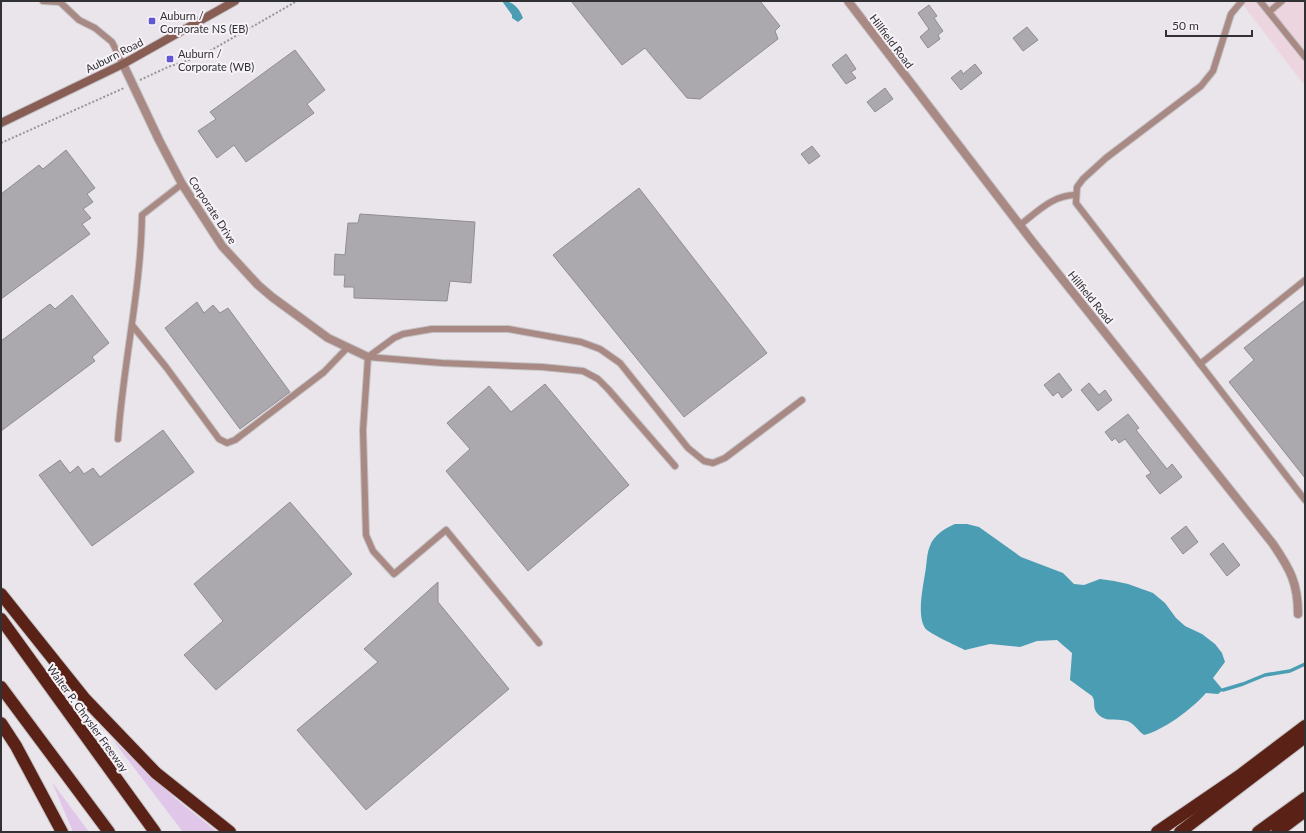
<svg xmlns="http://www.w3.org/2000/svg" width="1306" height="833" font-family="Lato,sans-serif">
<rect width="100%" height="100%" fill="#e9e5ea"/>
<!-- commercial -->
<polygon fill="#edd5df" points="1240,1 1305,1 1305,86"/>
<!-- green -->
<g fill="#e0c7ea">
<polygon points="112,739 176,799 217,832 183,832"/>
<polygon points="52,782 89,832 73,832"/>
</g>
<!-- water -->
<g fill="#4a9db3">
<path d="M 502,1 C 513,1 519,8 523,18 L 518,22 L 512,18 L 512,15 Z"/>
<path d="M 955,524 L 967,524 L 979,527 L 1021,557 L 1063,573 L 1074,584 L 1084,585 L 1100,579 L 1114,581 L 1128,584 L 1153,593 L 1165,603 L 1176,618 L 1185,626 L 1202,634 L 1215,644 L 1222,653 L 1225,662 L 1213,678 L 1223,690 L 1218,694 L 1206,693 C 1192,709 1164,730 1144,735 C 1138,731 1134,723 1127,721 C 1116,718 1105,723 1097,713 C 1092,707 1096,701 1092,696 L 1070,680 L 1072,653 L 1057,640 L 1037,641 L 1020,647 L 990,644 L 965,650 C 957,646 928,633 925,628 C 916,614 924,583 926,567 C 927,561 927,552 930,546 C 933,536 945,528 955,524 Z"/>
</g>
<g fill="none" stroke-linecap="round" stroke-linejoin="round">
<!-- stream -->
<polyline stroke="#4a9db3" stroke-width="3.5" points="1223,690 1243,684 1265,675 1290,671 1305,664"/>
</g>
<!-- building -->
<g fill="#aca9ae" stroke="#908d92">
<polygon points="571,1 760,1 780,26 775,31 778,39 700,99 687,98 645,48 622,65"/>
<polygon points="929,5 937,16 934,18 943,31 938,35 940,39 928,48 920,37 929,29 918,13"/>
<polygon points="1027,27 1038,40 1023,51 1013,38"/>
<polygon points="295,50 325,90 307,104 314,113 246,162 234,145 217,158 198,131 216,119 210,112"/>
<polygon points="846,54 856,69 851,72 856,78 846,84 832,65"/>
<polygon points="975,64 982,73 961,90 951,78 961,70 963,74"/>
<polygon points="885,88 893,99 875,112 867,102"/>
<polygon points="812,146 820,156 809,164 801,154"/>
<polygon points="66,150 95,188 87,194 93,202 83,209 91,218 82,224 90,234 1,299 1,194 39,165 43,169"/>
<polygon points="639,188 767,353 684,417 553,255"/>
<polygon points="360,214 475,222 471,283 450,281 447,301 354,298 354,287 344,287 345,275 334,275 335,254 345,255 348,223 358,223"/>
<polygon points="72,295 109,343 92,357 95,361 1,431 1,341 50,304 55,309"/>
<polygon points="1305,300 1305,478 1229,382 1254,360 1244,348"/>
<polygon points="197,302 204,313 213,305 220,313 228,308 290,392 240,429 165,328"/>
<polygon points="1059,373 1072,390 1062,398 1058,392 1053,396 1044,385"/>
<polygon points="1089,383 1099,395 1105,390 1112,400 1098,411 1081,390"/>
<polygon points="545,384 629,485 528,571 446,471 470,449 447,423 489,386 511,412"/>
<polygon points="1128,414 1139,428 1136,430 1167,469 1172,464 1182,477 1160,494 1146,476 1151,473 1125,439 1119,443 1115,438 1112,441 1105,432"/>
<polygon points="163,430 194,472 92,546 39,475 60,460 70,473 78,466 84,474 93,468 100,477"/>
<polygon points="290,502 352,574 216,690 184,655 223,621 194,584"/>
<polygon points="1186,526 1198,542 1183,554 1171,538"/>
<polygon points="1223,543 1240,565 1227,576 1210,554"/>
<polygon points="438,582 438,602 509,689 366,810 297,730 378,662 364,649"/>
</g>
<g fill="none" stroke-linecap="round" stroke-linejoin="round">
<defs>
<g id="lane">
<polyline points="43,1 60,2 79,20 95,28 112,42 123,64"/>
<polyline points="1242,1 1231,14 1213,71 1201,86 1106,158 1083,179 1077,187 1076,203 1305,500"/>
<polyline points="1260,1 1305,57"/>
<polyline points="1269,12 1282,1"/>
<path d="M 1020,225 C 1037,212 1053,195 1075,195"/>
<polyline points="132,325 166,367 219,439 227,443 235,440 324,372 348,347"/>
<polyline points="368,357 442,363 542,367 583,371 598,379 608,389 675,466"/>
<polyline points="1200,364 1305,280"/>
<path d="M 118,439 C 123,364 141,290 142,215 L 182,184"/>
<polyline points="539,643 446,530 394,574 373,551 366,535 363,430 368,357 394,338 403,334 432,329 508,329 581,342 600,349 620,363 688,448 704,461 713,463 725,458 802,400"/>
</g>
<g id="street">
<path d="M 848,1 L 1032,241 L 1273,544 C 1290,569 1298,583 1298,614"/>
<polyline points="123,64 159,140 182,184 222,246 258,285 272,297 328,338 368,357"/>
</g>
<polyline id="secondary" points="1,123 123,64 235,1"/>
<g id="highway">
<polyline points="1,594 85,699 156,773 230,832"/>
<polyline points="1,619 155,832"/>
<polyline points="1,687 109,832"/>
<polyline points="1,723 16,746 62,832"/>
<polyline points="1157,832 1239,776 1305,726"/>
<polyline points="1180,832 1305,737"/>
<polyline points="1258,832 1305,798"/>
<polyline points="1277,832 1305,811"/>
</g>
</defs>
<!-- lane casing -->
<use href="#lane" stroke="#c4c1c5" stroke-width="8"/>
<!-- street casing -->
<use href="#street" stroke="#c4c1c5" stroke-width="10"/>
<!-- secondary casing -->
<use href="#secondary" stroke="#c4c1c5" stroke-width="10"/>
<!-- highway casing -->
<use href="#highway" stroke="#c4c1c5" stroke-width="14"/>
<!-- path -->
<g stroke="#969497" stroke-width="2" stroke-dasharray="2 2" stroke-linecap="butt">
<polyline points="140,80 168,67 201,56 297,1"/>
<polyline points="1,143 124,88"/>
</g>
<!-- lane -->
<use href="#lane" stroke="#a88983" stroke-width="6"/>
<!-- street -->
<use href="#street" stroke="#a88983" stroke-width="8"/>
<!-- secondary -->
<use href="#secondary" stroke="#885d54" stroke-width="8"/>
<!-- highway -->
<use href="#highway" stroke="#5a2116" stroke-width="12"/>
</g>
<!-- markers -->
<g fill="#6158d1" stroke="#f6f2f8" stroke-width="1.5">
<rect x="148" y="17" width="8" height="8" rx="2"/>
<rect x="166" y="55" width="8" height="8" rx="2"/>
</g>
<g text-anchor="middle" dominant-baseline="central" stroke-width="4" stroke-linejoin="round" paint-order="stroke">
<!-- poi labels -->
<g font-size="11" fill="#313032" stroke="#f6f2f8" text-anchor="start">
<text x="160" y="15">Auburn /<tspan x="160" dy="13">Corporate NS (EB)</tspan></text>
<text x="178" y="53">Auburn /<tspan x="178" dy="13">Corporate (WB)</tspan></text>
</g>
<!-- street labels -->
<g font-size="11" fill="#313032" stroke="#f6f2f8">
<text transform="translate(892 41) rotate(53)">Hillfield Road</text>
<text transform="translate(114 55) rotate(-27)">Auburn Road</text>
<text transform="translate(213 210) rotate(57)">Corporate Drive</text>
<text transform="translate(1091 297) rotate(51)">Hillfield Road</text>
<text transform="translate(88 718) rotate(54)">Walter P. Chrysler Freeway</text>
</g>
</g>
<!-- border -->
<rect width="1306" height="833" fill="none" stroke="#313032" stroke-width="4"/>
<!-- scale -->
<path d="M1166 30v6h86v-6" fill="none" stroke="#313032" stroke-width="2"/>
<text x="1172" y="30" font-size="12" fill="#313032" stroke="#f6f2f8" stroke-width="3" paint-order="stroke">50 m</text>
</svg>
